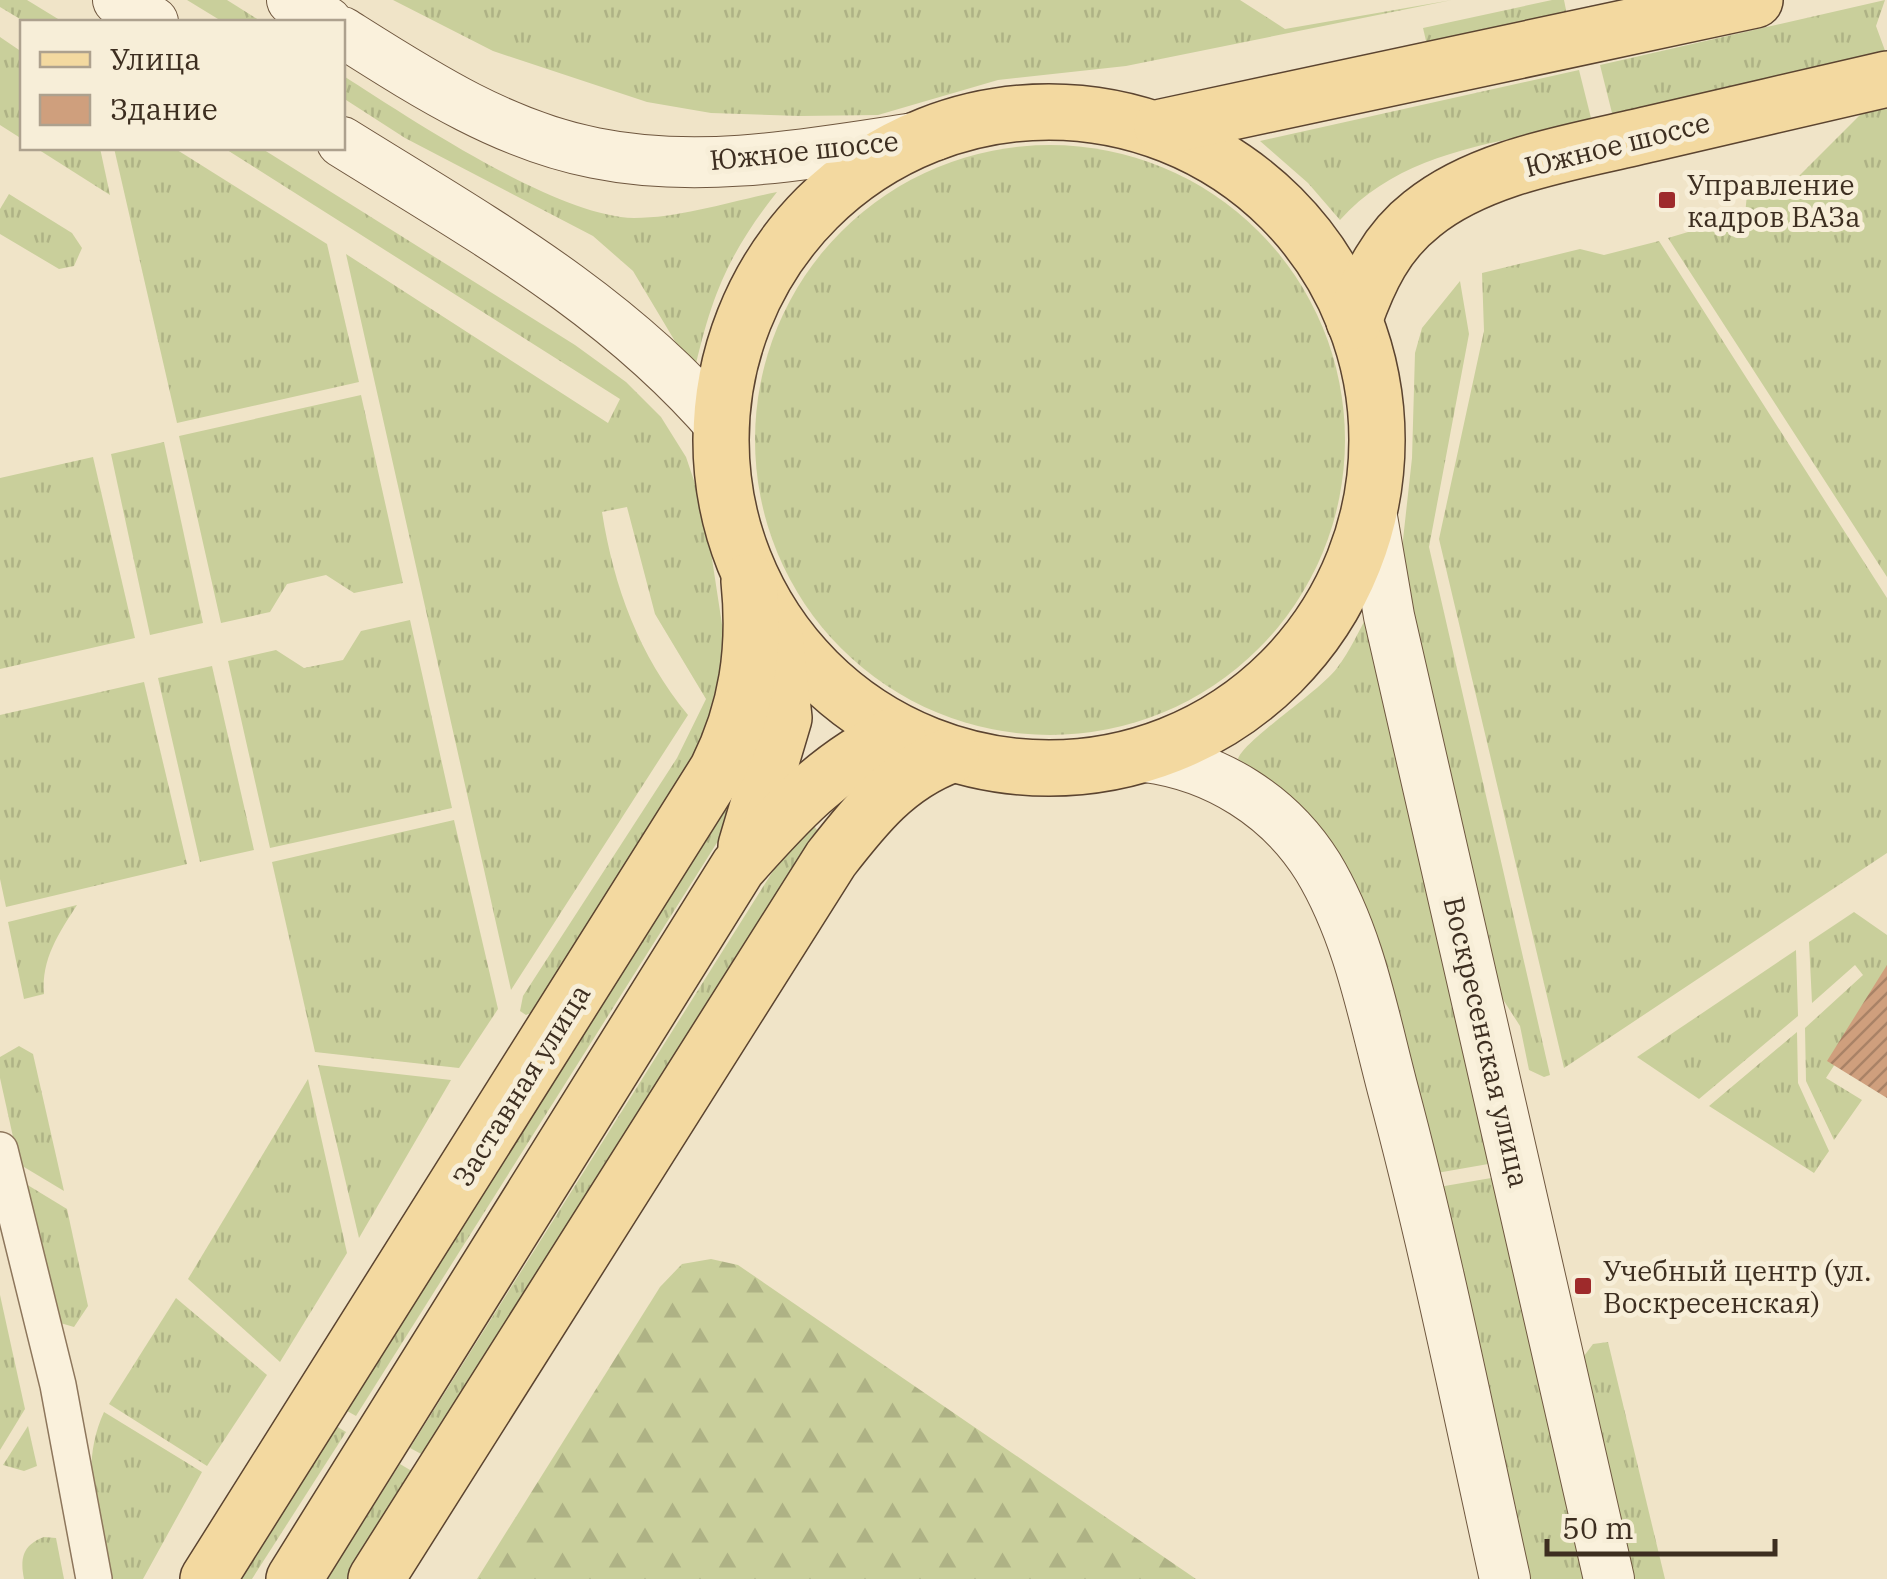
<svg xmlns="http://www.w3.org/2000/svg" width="1887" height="1579" font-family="'IBM Plex Serif',serif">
<defs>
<pattern id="grass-tufts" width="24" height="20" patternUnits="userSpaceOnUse" patternTransform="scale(2.5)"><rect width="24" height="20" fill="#c9cf9b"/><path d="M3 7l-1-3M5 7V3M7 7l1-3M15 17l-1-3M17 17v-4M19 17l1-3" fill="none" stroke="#aeb285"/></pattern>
<pattern id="forest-firs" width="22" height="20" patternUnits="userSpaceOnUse" patternTransform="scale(2.5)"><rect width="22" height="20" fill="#c9cf9b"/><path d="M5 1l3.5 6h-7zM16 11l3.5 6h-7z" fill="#aeb285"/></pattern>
<pattern id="building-hatch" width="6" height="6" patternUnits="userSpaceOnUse" patternTransform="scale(2.5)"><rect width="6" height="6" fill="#cf9f7d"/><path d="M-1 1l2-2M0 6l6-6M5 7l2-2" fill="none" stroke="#a98266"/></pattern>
</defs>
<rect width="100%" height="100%" fill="#f0e4c8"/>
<!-- grass -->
<g fill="url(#grass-tufts)">
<polygon points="0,0 27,0 63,22 25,22 0,7"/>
<polygon points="187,0 227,0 262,22 223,22"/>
<polygon points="393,0 1240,0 1285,29 1452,0 1126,66 998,80 878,115 800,116 711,113 647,102 493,51"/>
<polygon points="1552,0 1564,0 1567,15 1427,45 1423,28"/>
<polygon points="1885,0 1876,26 1887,56 1613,117 1600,65"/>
<polygon points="0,37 22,52 22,139 0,125"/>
<path d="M 1579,70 L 1592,122 C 1504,142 1403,149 1340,220 L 1308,183 L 1260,141 Z"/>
<path d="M 342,75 C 411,119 555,216 634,218 C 680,218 732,201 777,192 C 728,254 711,297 694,373 L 633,271 L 593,236 L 405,138 L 343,98 Z"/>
<polygon points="1887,107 1887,577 1668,238 1745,215 1747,194 1797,178 1862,113"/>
<circle cx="1050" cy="440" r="295"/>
<polygon points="36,148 100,148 110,195"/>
<polygon points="114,148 174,148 327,244 359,382 177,423"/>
<path d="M 224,148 L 261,148 L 575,345 L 626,382 L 661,417 L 686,457 L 705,513 L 725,644 L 723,678 L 705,743 L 533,1012 L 526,1015 L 520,1011 L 523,996 L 677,758 L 706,699 L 655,614 L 627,507 L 602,512 C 614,588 639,655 688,715 L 511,990 L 346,254 L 608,423 L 620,399 Z"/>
<polygon points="9,194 72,233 82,248 74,266 59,269 0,234 0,209"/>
<polygon points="1659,241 1887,598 1887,853 1564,1068 1439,539 1484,331 1482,273 1580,249 1604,255"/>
<polygon points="1460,281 1469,334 1429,547 1550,1075 1544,1077 1529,1070 1520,1026 1486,973 1399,576 1412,458 1415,353 1422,328"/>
<polygon points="361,395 403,583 354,593 326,575 287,584 270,612 221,623 179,436"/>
<polygon points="164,442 203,623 150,635 111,454"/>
<polygon points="93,457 135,638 0,669 0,478"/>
<path d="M 1369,612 L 1494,1163 L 1431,1174 L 1320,834 L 1286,793 L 1238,759 C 1244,740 1318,693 1337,668 C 1350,651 1359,631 1369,612 Z"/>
<polygon points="410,620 452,808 270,848 228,661 276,650 304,668 343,660 361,631"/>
<polygon points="212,666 254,850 200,862 158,678"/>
<polygon points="144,682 187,864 6,907 0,879 0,715"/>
<polygon points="728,803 733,805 730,822 356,1416 340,1407"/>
<polygon points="454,820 498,1009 459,1068 315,1052 272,862"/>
<polygon points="812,823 817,830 815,839 425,1456 410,1448 800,828"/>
<path d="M 77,905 C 59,933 41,959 44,994 L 24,999 L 8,922 Z"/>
<polygon points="1854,912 1887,935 1887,983 1826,1078 1862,1100 1834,1140 1806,1081 1805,1028 1863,975 1855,965 1812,1003 1809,942"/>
<polygon points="1796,950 1798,1016 1699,1099 1637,1057"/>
<polygon points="1797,1032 1798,1083 1829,1151 1814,1173 1709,1106"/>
<polygon points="19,1046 33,1054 64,1191 19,1164 0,1078 0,1057"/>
<polygon points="318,1065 451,1080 359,1238"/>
<polygon points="308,1079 347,1253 280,1362 188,1279"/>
<polygon points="1497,1177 1588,1579 1521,1579 1433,1188"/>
<polygon points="21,1181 67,1209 88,1306 74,1327 57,1322"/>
<polygon points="0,1295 25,1409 0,1450"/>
<polygon points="176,1298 267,1375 207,1466 109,1404"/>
<polygon points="1608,1342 1665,1579 1626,1579 1586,1401 1584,1356 1593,1344"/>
<path d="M 104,1412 L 202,1472 L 143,1579 L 111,1579 C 98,1521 78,1469 104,1412 Z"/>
<polygon points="331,1423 346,1432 252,1579 232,1579"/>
<polygon points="28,1426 37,1466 24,1471 3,1465"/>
<polygon points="400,1464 415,1473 348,1579 327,1579"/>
<path d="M 44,1537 L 56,1538 L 64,1579 L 24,1579 C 20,1559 22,1545 44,1537 Z"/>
</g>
<!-- forest -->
<polygon fill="url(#forest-firs)" points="711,1259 738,1265 1196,1579 477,1579 660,1287 682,1264"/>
<!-- building -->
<polygon fill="url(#building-hatch)" points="1887,965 1887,1098 1827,1061"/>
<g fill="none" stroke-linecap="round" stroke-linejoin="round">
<defs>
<polyline id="street" points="0,1150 58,1385 94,1579"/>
<g id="secondary">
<polyline points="118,0 153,22"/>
<polyline points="292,0 327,22"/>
<path d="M 342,32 C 421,82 502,135 595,153 C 708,176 824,151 935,135"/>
<path d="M 342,142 C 480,228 616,303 723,428"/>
<polyline points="1370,505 1389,616 1609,1579"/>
<path d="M 1145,757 C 1216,766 1280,806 1318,867 C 1359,935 1373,1014 1393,1090 C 1436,1251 1469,1416 1505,1579"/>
</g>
<g id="primary">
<circle cx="1049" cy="440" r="328"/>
<polyline points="1162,127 1755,0"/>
<path d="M 1354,321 C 1369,279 1386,242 1422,214 C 1482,165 1576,152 1650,134 C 1729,116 1808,97 1887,79"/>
<polyline points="746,846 784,718 774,623"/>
<path d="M 208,1579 L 717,770 C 747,710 756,649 749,581"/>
<path d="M 294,1579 L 738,867 C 786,813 830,764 897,734"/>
<path d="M 376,1579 L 831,859 C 866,814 897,775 951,755"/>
</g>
</defs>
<!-- street casing -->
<use href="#street" stroke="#8d765c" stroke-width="38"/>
<!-- secondary casing -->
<use href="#secondary" stroke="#6f573f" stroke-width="52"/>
<!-- primary casing -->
<use href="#primary" stroke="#5b4430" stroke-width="58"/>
<!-- street -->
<use href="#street" stroke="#faf1dc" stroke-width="35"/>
<!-- secondary -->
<use href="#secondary" stroke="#faf1dc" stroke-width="50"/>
<!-- primary -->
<use href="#primary" stroke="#f3d9a0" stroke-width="55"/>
</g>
<!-- markers -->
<g fill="#9e2a2b" stroke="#f7eed8" stroke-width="4">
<rect x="1657" y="190" width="20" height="20" rx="5"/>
<rect x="1573" y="1276" width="20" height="20" rx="5"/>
</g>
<g text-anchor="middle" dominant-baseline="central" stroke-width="10" stroke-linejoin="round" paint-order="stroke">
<!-- street labels -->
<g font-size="28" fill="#3d2e20" stroke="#f7eed8">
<text transform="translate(1617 144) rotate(-14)">Южное шоссе</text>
<text transform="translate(804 150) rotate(-6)">Южное шоссе</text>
<text transform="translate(1487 1042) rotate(77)">Воскресенская улица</text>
<text transform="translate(521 1085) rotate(-58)">Заставная улица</text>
</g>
<!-- poi labels -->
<g font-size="28" fill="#3d2e20" stroke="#f7eed8" text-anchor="start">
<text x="1687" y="184">Управление<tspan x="1687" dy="32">кадров ВАЗа</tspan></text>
<text x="1603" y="1270">Учебный центр (ул.<tspan x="1603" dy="32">Воскресенская)</tspan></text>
</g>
</g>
<!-- legend -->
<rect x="20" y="20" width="325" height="130" fill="#f7eed8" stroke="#ada18e" stroke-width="2.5"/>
<rect x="40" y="52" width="50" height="15" fill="#f3d9a0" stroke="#ada18e" stroke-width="2.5"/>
<text x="110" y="70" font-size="30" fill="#3d2e20">Улица</text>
<rect x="40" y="95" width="50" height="30" fill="#cf9f7d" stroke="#ada18e" stroke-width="2.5"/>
<text x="110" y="120" font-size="30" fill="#3d2e20">Здание</text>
<!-- scale -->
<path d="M1547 1539v15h228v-15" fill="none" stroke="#3d2e20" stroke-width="5"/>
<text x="1562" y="1539" font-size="30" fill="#3d2e20" stroke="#f7eed8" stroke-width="8" paint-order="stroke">50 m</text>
</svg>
